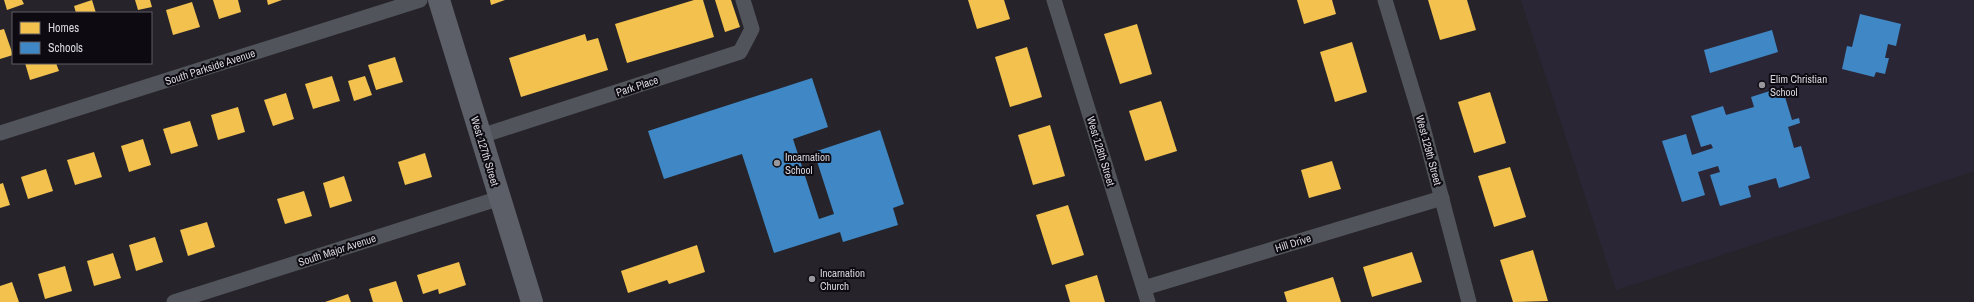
<svg xmlns="http://www.w3.org/2000/svg" width="1974" height="302" font-family="'Archivo Narrow',sans-serif">
<rect width="100%" height="100%" fill="#26242a"/>
<!-- built -->
<polygon fill="#2b2636" points="1521,0 1974,0 1974,171 1616,290"/>
<!-- homes -->
<g fill="#f2c14e">
<polygon points="4,0 22,0 24,4 7,10"/>
<polygon points="92,0 96,13 76,13 74,6"/>
<polygon points="135,0 150,0 152,7 138,10"/>
<polygon points="213,0 238,0 241,12 219,19"/>
<polygon points="267,0 282,0 268,5"/>
<polygon points="490,0 505,0 491,5"/>
<polygon points="694,0 703,0 714,37 627,63 615,24"/>
<polygon points="715,0 731,0 740,27 725,32"/>
<polygon points="968,0 1004,0 1010,19 977,29"/>
<polygon points="1297,0 1332,0 1336,14 1304,24"/>
<polygon points="1428,0 1467,0 1476,30 1440,40"/>
<polygon points="192,2 200,27 173,35 166,10"/>
<polygon points="1137,24 1152,74 1120,84 1104,34"/>
<polygon points="4,29 13,55 0,59 0,30"/>
<polygon points="585,34 587,41 598,38 608,70 521,97 509,58"/>
<polygon points="1352,42 1367,92 1335,102 1320,52"/>
<polygon points="1027,47 1042,97 1010,107 995,57"/>
<polygon points="395,57 403,82 376,90 368,65"/>
<polygon points="25,63 56,63 59,71 30,80"/>
<polygon points="332,76 340,101 313,109 305,84"/>
<polygon points="365,76 372,95 354,101 348,81"/>
<polygon points="1490,92 1506,143 1474,153 1458,102"/>
<polygon points="286,93 294,119 273,126 264,100"/>
<polygon points="1161,101 1177,151 1145,161 1129,111"/>
<polygon points="238,107 245,132 218,140 211,115"/>
<polygon points="190,121 198,146 171,154 163,129"/>
<polygon points="1050,125 1065,176 1033,185 1018,135"/>
<polygon points="143,139 151,165 129,172 121,146"/>
<polygon points="94,152 102,177 75,185 67,160"/>
<polygon points="425,153 432,177 405,185 398,162"/>
<polygon points="1332,161 1341,189 1309,198 1301,170"/>
<polygon points="1510,167 1526,217 1494,227 1478,176"/>
<polygon points="46,169 53,191 28,199 21,177"/>
<polygon points="344,176 352,201 330,208 323,183"/>
<polygon points="3,183 10,205 0,208 0,184"/>
<polygon points="304,191 312,216 285,224 277,199"/>
<polygon points="1068,205 1084,255 1052,265 1036,215"/>
<polygon points="207,222 215,247 188,256 180,230"/>
<polygon points="155,237 163,262 136,271 129,245"/>
<polygon points="697,245 705,272 669,284 667,280 628,293 621,271"/>
<polygon points="1533,250 1548,301 1513,302 1500,260"/>
<polygon points="1412,252 1422,282 1372,297 1363,267"/>
<polygon points="113,253 121,278 94,286 87,261"/>
<polygon points="459,262 466,285 439,294 438,289 423,294 417,275"/>
<polygon points="65,266 72,291 45,299 38,274"/>
<polygon points="1097,275 1105,302 1070,302 1065,285"/>
<polygon points="1333,277 1341,302 1287,302 1284,292"/>
<polygon points="396,281 403,302 373,302 369,289"/>
<polygon points="12,282 19,302 0,302 0,286"/>
<polygon points="348,294 351,302 325,302"/>
</g>
<!-- schools -->
<g fill="#3f88c5">
<polygon points="1860,14 1901,24 1896,46 1888,44 1885,58 1889,58 1885,74 1876,72 1874,77 1842,69 1847,46 1852,47"/>
<polygon points="1772,30 1778,52 1710,73 1704,50"/>
<polygon points="812,78 828,127 793,139 819,219 834,214 814,152 880,130 904,204 893,208 898,225 843,242 840,232 774,253 742,154 664,179 648,131"/>
<polygon points="1782,87 1792,120 1799,118 1800,123 1788,127 1794,148 1801,146 1810,178 1779,188 1776,178 1748,186 1751,197 1720,206 1710,175 1720,172 1718,166 1698,172 1705,195 1682,202 1662,141 1686,134 1692,155 1713,148 1711,144 1701,147 1691,116 1723,106 1726,115 1754,107 1751,97"/>
</g>
<g fill="none" stroke-linecap="round" stroke-linejoin="round">
<!-- minor -->
<g stroke="#51545b" stroke-width="15">
<polyline points="1054,0 1148,302"/>
<polyline points="1385,0 1419,112 1469,302"/>
<polyline points="0,133 420,0"/>
<polyline points="481,136 740,52 752,29 743,0"/>
<polyline points="1144,288 1442,198"/>
<polyline points="174,302 500,198"/>
</g>
<!-- secondary -->
<polyline stroke="#5c5f68" stroke-width="22" points="439,0 532,302"/>
</g>
<!-- markers -->
<g fill="#99979e" stroke="#0d0b11" stroke-width="1.5">
<circle cx="1762" cy="85" r="4"/>
<circle cx="777" cy="163" r="4"/>
<circle cx="812" cy="279" r="4"/>
</g>
<g text-anchor="middle" dominant-baseline="central" stroke-width="4" stroke-linejoin="round" paint-order="stroke">
<!-- street labels -->
<g font-size="11" fill="#d7d5dd" stroke="#0d0b11">
<text transform="translate(210 67) rotate(-18)">South Parkside Avenue</text>
<text transform="translate(637 86) rotate(-18)">Park Place</text>
<text transform="translate(1429 150) rotate(75)">West 129th Street</text>
<text transform="translate(485 151) rotate(73)">West 127th Street</text>
<text transform="translate(1101 151) rotate(73)">West 128th Street</text>
<text transform="translate(1293 243) rotate(-17)">Hill Drive</text>
<text transform="translate(337 250) rotate(-18)">South Major Avenue</text>
</g>
<!-- poi labels -->
<g font-size="11" fill="#d7d5dd" stroke="#0d0b11" text-anchor="start">
<text x="1770" y="79">Elim Christian<tspan x="1770" dy="13">School</tspan></text>
<text x="785" y="157">Incarnation<tspan x="785" dy="13">School</tspan></text>
<text x="820" y="273">Incarnation<tspan x="820" dy="13">Church</tspan></text>
</g>
</g>
<!-- legend -->
<rect x="12" y="12" width="140" height="52" fill="#0d0b11" stroke="#5e5c63"/>
<rect x="20" y="22" width="20" height="12" fill="#f2c14e" stroke="#5e5c63"/>
<text x="48" y="32" font-size="12" fill="#d7d5dd">Homes</text>
<rect x="20" y="42" width="20" height="12" fill="#3f88c5" stroke="#5e5c63"/>
<text x="48" y="52" font-size="12" fill="#d7d5dd">Schools</text>
</svg>
